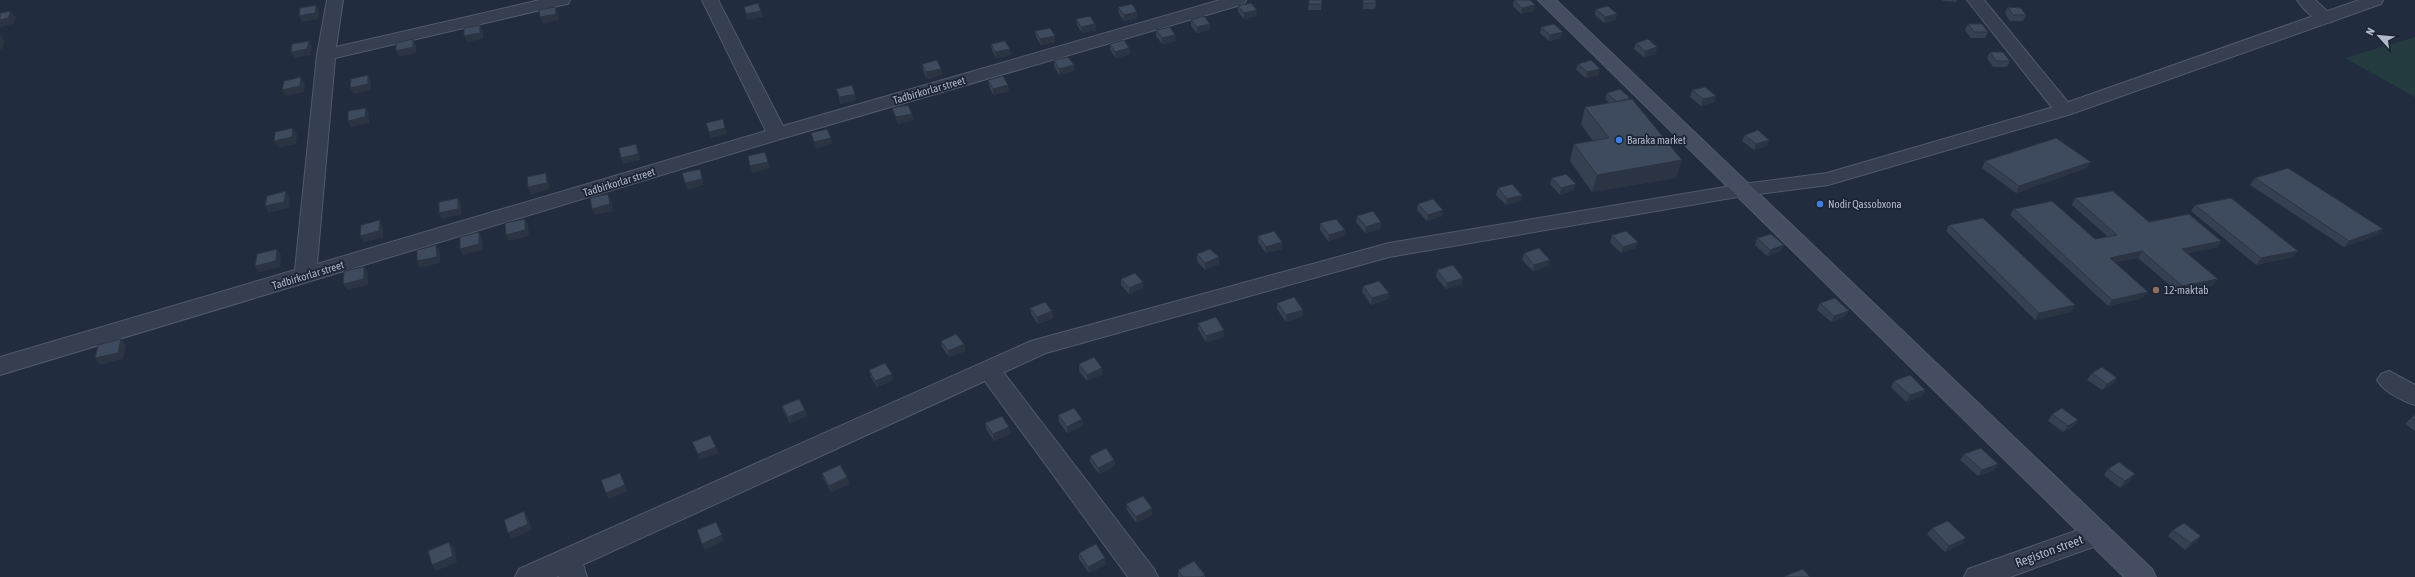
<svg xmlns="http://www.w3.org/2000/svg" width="2415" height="577" font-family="'Asap Condensed',sans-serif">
<rect width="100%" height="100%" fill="#222c3f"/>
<!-- green -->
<polygon fill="#243b40" points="2415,37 2415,97 2345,58"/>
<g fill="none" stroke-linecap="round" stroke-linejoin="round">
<defs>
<g id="minor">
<polygon points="327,0 343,0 336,47 540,0 570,0 568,4 562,5 335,58 317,264 766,131 702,0 718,0 783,126 1220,0 1246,0 1244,4 784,138 0,375 0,357 295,270 317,55"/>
<polygon points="1967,0 1984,0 2071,106 2073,110 2071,114 2057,114"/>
<path d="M 2297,0 L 2315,0 L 2335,18 L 2332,22 C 2319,25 2304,11 2297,0 Z"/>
<polygon points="989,361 997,364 1154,569 1158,577 1128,577 981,376 977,370 981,364"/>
<path d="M 2389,371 L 2415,385 L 2415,405 C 2402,401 2384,392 2377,380 L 2381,374 Z"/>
<polygon points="2098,523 2107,526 2111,534 2107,542 2010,577 1964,577 1968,569"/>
<polygon points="570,548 579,551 587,577 559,577 557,559 561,551"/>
</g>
<polygon id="tertiary" points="2359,0 2383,0 2381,4 2071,114 1828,185 1743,196 1389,257 1046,353 556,577 515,577 519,569 1031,341 1389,243 1743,184 1827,173 2057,106"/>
<polygon id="secondary" points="1538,0 1556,0 2152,569 2156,577 2124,577"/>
</defs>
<!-- minor casing -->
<use href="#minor" stroke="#515a6a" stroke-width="2"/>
<!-- tertiary casing -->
<use href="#tertiary" stroke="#515a6a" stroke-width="2"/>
<!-- secondary casing -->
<use href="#secondary" stroke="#515a6a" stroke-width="2"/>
<!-- minor -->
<use href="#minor" fill="#363f4f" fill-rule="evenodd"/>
<!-- tertiary -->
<use href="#tertiary" fill="#363f4f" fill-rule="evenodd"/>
<!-- secondary -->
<use href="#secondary" fill="#444d62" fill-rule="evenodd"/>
</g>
<!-- wall -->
<g fill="#354051">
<polygon points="1309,0 1322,0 1321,10 1308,10"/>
<polygon points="1363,0 1376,0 1375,9 1363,9"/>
<polygon points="1514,0 1535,5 1534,11 1521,14 1513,6"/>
<polygon points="1942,0 1957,0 1956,2 1943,1"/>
<polygon points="1238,6 1257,10 1257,16 1244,19 1238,12"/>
<polygon points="1118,7 1137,18 1124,21 1119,14"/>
<polygon points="2008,7 2026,15 2023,21 2010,21 2005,13"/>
<polygon points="1596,9 1616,20 1604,23 1595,15"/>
<polygon points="1076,19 1095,24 1096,30 1082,33 1077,25"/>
<polygon points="1191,20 1210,24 1210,30 1197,33 1191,26"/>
<polygon points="1968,24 1988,32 1985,38 1971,38 1965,30"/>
<polygon points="1541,27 1561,38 1549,41 1540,33"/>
<polygon points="1156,30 1176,41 1162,44 1156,36"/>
<polygon points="1035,31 1055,36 1055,42 1041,45 1036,37"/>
<polygon points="1636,43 1656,54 1644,57 1634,49"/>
<polygon points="991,44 1011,55 996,58 992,50"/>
<polygon points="1110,44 1129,48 1130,54 1116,58 1110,50"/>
<polygon points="1990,52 2010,61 2007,67 1993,67 1987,58"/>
<polygon points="1054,60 1074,71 1059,75 1054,66"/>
<polygon points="922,64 941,69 942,75 927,79 923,70"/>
<polygon points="1578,64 1599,75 1586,78 1576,70"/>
<polygon points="988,80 1009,91 993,95 989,86"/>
<polygon points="836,89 856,100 841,104"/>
<polygon points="1692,90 1716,96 1714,102 1701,106 1690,97"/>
<polygon points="1607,93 1629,100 1676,178 1592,192 1570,161 1574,144 1593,141 1581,124 1585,107 1610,103 1605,99"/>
<polygon points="892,108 912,114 913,120 898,124 894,114"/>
<polygon points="1745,135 1769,140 1767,146 1754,150 1742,141"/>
<polygon points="1985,161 2087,168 2016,193 1982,168"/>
<polygon points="1552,178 1576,184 1574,190 1560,195 1550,184"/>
<polygon points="2255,178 2383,229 2378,235 2344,247 2250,185"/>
<polygon points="1498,188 1522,195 1521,201 1506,205 1496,195"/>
<polygon points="2075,198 2149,222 2221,241 2217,247 2188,253 2213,285 2178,292 2138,258 2115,262 2143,298 2108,306 2010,215 2014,209 2095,239 2108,237 2072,205"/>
<polygon points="1418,204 1443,210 1442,216 1427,221 1417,210"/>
<polygon points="2195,205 2298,251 2293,257 2256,265 2191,211"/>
<polygon points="1357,216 1381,222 1380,229 1365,233 1356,222"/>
<polygon points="1320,223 1345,230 1344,236 1328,241 1320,230"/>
<polygon points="1949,225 2071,312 2035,320 1946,231"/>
<polygon points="1612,235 1636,248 1621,253 1610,242"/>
<polygon points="1258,236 1282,242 1282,249 1266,253 1258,242"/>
<polygon points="1757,238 1781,251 1767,256 1755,245"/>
<polygon points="1524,253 1548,266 1533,271 1522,260"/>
<polygon points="1197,254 1219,264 1205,270 1197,261"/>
<polygon points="1437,270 1463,278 1462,284 1446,289 1436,277"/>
<polygon points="1121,279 1143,288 1129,294 1121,285"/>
<polygon points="1363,286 1389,293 1388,299 1371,305 1362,292"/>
<polygon points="1277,303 1303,310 1302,316 1286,322 1277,309"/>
<polygon points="1820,303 1845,317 1831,322 1817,310"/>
<polygon points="1030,308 1053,318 1038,324 1031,314"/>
<polygon points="1198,323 1224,337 1206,342 1198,329"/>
<polygon points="941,341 964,344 965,351 949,357 942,347"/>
<polygon points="1079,364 1103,374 1087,381 1079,371"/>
<polygon points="869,370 893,380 877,387 871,377"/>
<polygon points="2092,373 2117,378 2113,384 2102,390 2087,380"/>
<polygon points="1894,381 1925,390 1922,396 1906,402 1891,387"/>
<polygon points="782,406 805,410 807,416 790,423 784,412"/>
<polygon points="2052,414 2078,420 2074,426 2063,432 2048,421"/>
<polygon points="1058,415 1082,419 1083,426 1067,433 1059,422"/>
<polygon points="2415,415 2415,431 2405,424 2411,418"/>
<polygon points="985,423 1009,427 1011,433 994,441 986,429"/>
<polygon points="1964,454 1998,464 1994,470 1978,476 1960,460"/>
<polygon points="1090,456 1114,460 1115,466 1099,474 1090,462"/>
<polygon points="2108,469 2130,481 2120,488 2104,475"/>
<polygon points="822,473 847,477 849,484 831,492 824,480"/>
<polygon points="1126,504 1152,515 1136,523 1127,510"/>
<polygon points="1932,528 1962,544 1945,552 1927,534"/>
<polygon points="2173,530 2201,536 2196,542 2185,550 2168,536"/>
<polygon points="1079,553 1106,564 1089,573 1079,559"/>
<polygon points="1178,570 1205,575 1205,577 1178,577"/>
</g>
<!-- shaded-wall -->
<g fill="#2b3442">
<polygon points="316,5 319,11 318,19 302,22 299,16"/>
<polygon points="1535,5 1534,11 1521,14 1522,8"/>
<polygon points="555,7 558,13 559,20 543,23 540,17"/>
<polygon points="1257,10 1257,16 1244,19 1244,13"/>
<polygon points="11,11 16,17 13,24 0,27 0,20"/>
<polygon points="761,11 763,17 748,20 746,14"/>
<polygon points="1137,12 1137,18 1124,21 1124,15"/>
<polygon points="1617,14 1616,20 1604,23 1605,17"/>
<polygon points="1095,24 1096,30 1082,33 1081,27"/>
<polygon points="1210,24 1210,30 1197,33 1197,27"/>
<polygon points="480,25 483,31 483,39 467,42 464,36"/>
<polygon points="1563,32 1561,38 1549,41 1550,35"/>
<polygon points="1,35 5,41 2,49 0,49 0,36"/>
<polygon points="1175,35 1176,41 1162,44 1162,38"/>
<polygon points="1055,36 1055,42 1041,45 1040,39"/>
<polygon points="413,39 416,45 416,53 399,57 396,51"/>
<polygon points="309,41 312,47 311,55 294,58 291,52"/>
<polygon points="1657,47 1656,54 1644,57 1645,51"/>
<polygon points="1129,48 1130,54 1116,58 1115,52"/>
<polygon points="1010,49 1011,55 996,58 995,52"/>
<polygon points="1074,65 1074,71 1059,75 1059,69"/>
<polygon points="941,69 942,75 927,79 926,72"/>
<polygon points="1600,69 1599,75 1586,78 1587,72"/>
<polygon points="368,75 371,82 371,90 354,94 350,88"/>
<polygon points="301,77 305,84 304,92 286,96 282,90"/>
<polygon points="1008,85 1009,91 993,95 993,89"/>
<polygon points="855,94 856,100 841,104 840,97"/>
<polygon points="1716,96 1714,102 1701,106 1703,99"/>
<polygon points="1630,98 1628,104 1617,102"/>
<polygon points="366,108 369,114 369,123 351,127 348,121"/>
<polygon points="912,114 913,120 898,124 896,117"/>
<polygon points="723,119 727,134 711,138 709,132"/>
<polygon points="293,128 297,134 296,144 278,148 274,141"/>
<polygon points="831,138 832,144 816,149 814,142"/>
<polygon points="1769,140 1767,146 1754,150 1756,144"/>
<polygon points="636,144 639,150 640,160 623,164 621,158"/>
<polygon points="1682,160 1676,178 1592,192 1597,175"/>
<polygon points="768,162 770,168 752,173 750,166"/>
<polygon points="2091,162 2087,168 2016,193 2019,186"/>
<polygon points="700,169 704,185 687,190 685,183"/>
<polygon points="546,173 548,179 550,189 531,194 528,187"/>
<polygon points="1576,184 1574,190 1560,195 1561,188"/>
<polygon points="286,191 290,198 289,208 269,213 265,206"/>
<polygon points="608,194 611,200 613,211 595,215 592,209"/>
<polygon points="1522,195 1521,201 1506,205 1507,199"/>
<polygon points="458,198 461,204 461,215 442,219 439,213"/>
<polygon points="1443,210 1442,216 1427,221 1428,215"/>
<polygon points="525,219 528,225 529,236 509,241 506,235"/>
<polygon points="380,220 383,227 383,238 364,242 360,236"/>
<polygon points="1381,222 1380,229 1365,233 1366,227"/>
<polygon points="2383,229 2378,235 2344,247 2349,241"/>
<polygon points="1345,230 1344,236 1328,241 1329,235"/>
<polygon points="479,232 482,239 483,250 463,255 460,249"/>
<polygon points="2221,241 2217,247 2178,255 2182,249"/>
<polygon points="1282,242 1282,249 1266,253 1266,247"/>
<polygon points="1638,242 1636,248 1621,253 1623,247"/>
<polygon points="436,245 440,251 440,263 420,268 417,261"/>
<polygon points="1784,245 1781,251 1767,256 1770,250"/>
<polygon points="277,249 281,255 280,267 259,272 255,266"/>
<polygon points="2142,251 2138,258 2106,264 2110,258"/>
<polygon points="2298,251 2293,257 2256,265 2261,258"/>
<polygon points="1219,257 1219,264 1205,270 1205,263"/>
<polygon points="1550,260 1548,266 1533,271 1534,265"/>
<polygon points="364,267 368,273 368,285 347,290 343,284"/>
<polygon points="1463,278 1462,284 1446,289 1447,283"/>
<polygon points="2218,279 2213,285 2178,292 2182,286"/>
<polygon points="1143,282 1143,288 1129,294 1129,288"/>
<polygon points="2148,292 2143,298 2108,306 2112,300"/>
<polygon points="1389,293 1388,299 1371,305 1372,298"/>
<polygon points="2075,305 2071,312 2035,320 2039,313"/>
<polygon points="1303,310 1302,316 1286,322 1286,315"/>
<polygon points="1052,311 1053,318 1038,324 1037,317"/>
<polygon points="1849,311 1845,317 1831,322 1834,316"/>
<polygon points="1224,330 1224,337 1206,342 1206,336"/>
<polygon points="121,339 126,345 123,359 100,365 95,358"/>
<polygon points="964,344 965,351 949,357 948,351"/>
<polygon points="1102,368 1103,374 1087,381 1087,375"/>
<polygon points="892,374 893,380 877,387 875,381"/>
<polygon points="2117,378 2113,384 2102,390 2107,384"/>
<polygon points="1925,390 1922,396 1906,402 1910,395"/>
<polygon points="805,410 807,416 790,423 788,417"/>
<polygon points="1082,419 1083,426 1067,433 1067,427"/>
<polygon points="2078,420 2074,426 2063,432 2068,426"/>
<polygon points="1009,427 1011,433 994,441 993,434"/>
<polygon points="716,447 719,453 700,460 698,454"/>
<polygon points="1114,460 1115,466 1099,474 1098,468"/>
<polygon points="1998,464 1994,470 1978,476 1982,470"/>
<polygon points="620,473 628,491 609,499 606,493"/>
<polygon points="2135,474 2130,481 2120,488 2125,481"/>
<polygon points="847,477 849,484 831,492 829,486"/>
<polygon points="1152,508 1152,515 1136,523 1136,517"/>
<polygon points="524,511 528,518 532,530 512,539 508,533"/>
<polygon points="722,535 724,541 705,550 702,544"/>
<polygon points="2201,536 2196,542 2185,550 2191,543"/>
<polygon points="1966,538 1962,544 1945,552 1949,546"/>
<polygon points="449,542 454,548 457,562 436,571 432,565"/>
<polygon points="1105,558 1106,564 1089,573 1088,567"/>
</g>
<!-- building -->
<g fill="#3e4a5e" stroke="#2b3442">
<polygon points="1309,0 1322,0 1321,4 1309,4"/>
<polygon points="1363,0 1376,0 1375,3 1363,3"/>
<polygon points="1514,0 1530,0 1535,5 1522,8"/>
<polygon points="758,3 761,11 746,14 744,7"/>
<polygon points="1251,3 1257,10 1244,13 1238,6"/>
<polygon points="1132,4 1137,12 1124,15 1118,7"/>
<polygon points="316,5 315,13 299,16 300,8"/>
<polygon points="1608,6 1617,14 1605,17 1596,9"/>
<polygon points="555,7 556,14 540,17 539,10"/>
<polygon points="2008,7 2021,8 2026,15 2013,15"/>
<polygon points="11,11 8,18 0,20 0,13"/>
<polygon points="1090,16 1095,24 1081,27 1076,19"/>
<polygon points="1204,16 1210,24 1197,27 1191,20"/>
<polygon points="1554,24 1563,32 1550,35 1541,27"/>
<polygon points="1968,24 1982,24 1988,32 1974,32"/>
<polygon points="480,25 480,33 464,36 464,28"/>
<polygon points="1170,27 1175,35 1162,38 1156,30"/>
<polygon points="1050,28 1055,36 1040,39 1035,31"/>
<polygon points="413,39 413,47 396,51 396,43"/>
<polygon points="1648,39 1657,47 1645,51 1636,43"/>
<polygon points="1124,40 1129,48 1115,52 1110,44"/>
<polygon points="309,41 307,49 291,52 292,44"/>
<polygon points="1005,41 1010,49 995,52 991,44"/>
<polygon points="1990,52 2003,52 2010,61 1996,61"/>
<polygon points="1068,57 1074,65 1059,69 1054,60"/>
<polygon points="937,60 941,69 926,72 922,64"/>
<polygon points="1591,60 1600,69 1587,72 1578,64"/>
<polygon points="368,75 368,84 350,88 351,79"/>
<polygon points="1003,76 1008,85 993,89 988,80"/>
<polygon points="301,77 300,86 282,90 284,81"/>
<polygon points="852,85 855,94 840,97 836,89"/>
<polygon points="1705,87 1716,96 1703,99 1692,90"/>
<polygon points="1620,89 1630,98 1617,102 1607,93"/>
<polygon points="1632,99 1682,160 1597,175 1574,144 1609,138 1585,107"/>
<polygon points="908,105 912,114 896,117 892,108"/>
<polygon points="366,108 365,117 348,121 348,111"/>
<polygon points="723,119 725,128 709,132 706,123"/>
<polygon points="293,128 292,137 274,141 275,132"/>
<polygon points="827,129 831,138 814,142 811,133"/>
<polygon points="1758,130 1769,140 1756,144 1745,135"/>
<polygon points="2056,138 2091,162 2019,186 1985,161"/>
<polygon points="636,144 638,154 621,158 619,148"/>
<polygon points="765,152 768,162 750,166 748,156"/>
<polygon points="2288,168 2383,229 2349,241 2255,178"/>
<polygon points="700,169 702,179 685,183 682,173"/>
<polygon points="546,173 547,183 528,187 527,177"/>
<polygon points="1566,174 1576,184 1561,188 1552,178"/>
<polygon points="1512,184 1522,195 1507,199 1498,188"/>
<polygon points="286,191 284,202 265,206 267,196"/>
<polygon points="2113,191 2149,222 2189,214 2221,241 2182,249 2218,279 2182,286 2142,251 2110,258 2148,292 2112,300 2014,209 2052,201 2095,239 2117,235 2075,198"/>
<polygon points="608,194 610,204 592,209 590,198"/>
<polygon points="458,198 458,209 439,213 439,202"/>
<polygon points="2231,198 2298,251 2261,258 2195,205"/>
<polygon points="1433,199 1443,210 1428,215 1418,204"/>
<polygon points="1373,211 1381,222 1366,227 1357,216"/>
<polygon points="1983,218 2075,305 2039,313 1949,225"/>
<polygon points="525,219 525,230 506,235 505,223"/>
<polygon points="1336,219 1345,230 1329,235 1320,223"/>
<polygon points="380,220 379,231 360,236 361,225"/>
<polygon points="1274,231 1282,242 1266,247 1258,236"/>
<polygon points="1626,231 1638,242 1623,247 1612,235"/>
<polygon points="479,232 479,244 460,249 460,237"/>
<polygon points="1771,234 1784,245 1770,250 1757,238"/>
<polygon points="436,245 437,257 417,261 417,250"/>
<polygon points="1539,248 1550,260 1534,265 1524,253"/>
<polygon points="277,249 276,261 255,266 257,254"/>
<polygon points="1210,249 1219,257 1205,263 1197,254"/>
<polygon points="1453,265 1463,278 1447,283 1437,270"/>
<polygon points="364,267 364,279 343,284 344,271"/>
<polygon points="1135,273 1143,282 1129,288 1121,279"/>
<polygon points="1379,281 1389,293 1372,298 1363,286"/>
<polygon points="1294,297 1303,310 1286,315 1277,303"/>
<polygon points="1835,298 1849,311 1834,316 1820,303"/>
<polygon points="1045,302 1052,311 1037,317 1030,308"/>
<polygon points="1216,317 1224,330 1206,336 1198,323"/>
<polygon points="956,334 964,344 948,351 941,341"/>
<polygon points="121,339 118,353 95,358 98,345"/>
<polygon points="1094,357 1102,368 1087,375 1079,364"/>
<polygon points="885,363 892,374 875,381 869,370"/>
<polygon points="2102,367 2117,378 2107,384 2092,373"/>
<polygon points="1910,375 1925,390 1910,395 1894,381"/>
<polygon points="799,399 805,410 788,417 782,406"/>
<polygon points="1074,408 1082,419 1067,427 1058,415"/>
<polygon points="2062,408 2078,420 2068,426 2052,414"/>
<polygon points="2415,415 2415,420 2411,418"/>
<polygon points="1002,416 1009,427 993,434 985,423"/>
<polygon points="710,435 716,447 698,454 692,442"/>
<polygon points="1106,448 1114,460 1098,468 1090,456"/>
<polygon points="1981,448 1998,464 1982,470 1964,454"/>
<polygon points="2119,462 2135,474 2125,481 2108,469"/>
<polygon points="840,465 847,477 829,486 822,473"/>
<polygon points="620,473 625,485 606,493 601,480"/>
<polygon points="1143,496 1152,508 1136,517 1126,504"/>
<polygon points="524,511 528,524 508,533 504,520"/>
<polygon points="1948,521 1966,538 1949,546 1932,528"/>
<polygon points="716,522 722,535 702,544 697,530"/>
<polygon points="2184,523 2201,536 2191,543 2173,530"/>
<polygon points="449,542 453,556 432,565 428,551"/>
<polygon points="1096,544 1105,558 1088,567 1079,553"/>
<polygon points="1194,561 1205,575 1201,577 1183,577 1178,570"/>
<polygon points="1803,569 1810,577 1785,577 1785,576"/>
</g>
<!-- markers -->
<g fill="#3f7fe0" stroke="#1b2434" stroke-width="1.5">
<circle cx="1619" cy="140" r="4"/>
<circle cx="1820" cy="204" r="4"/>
</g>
<circle fill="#8d6e63" stroke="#1b2434" stroke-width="1.5" cx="2156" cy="290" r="4"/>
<g text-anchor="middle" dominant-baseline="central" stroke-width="3.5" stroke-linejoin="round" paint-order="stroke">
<!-- street labels -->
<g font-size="11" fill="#b2baca" stroke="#1b2434">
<text transform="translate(929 90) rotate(-16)">Tadbirkorlar street</text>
<text transform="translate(619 182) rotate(-17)">Tadbirkorlar street</text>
<text transform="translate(308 275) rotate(-17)">Tadbirkorlar street</text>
</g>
<!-- poi labels -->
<g font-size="11" fill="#b2baca" stroke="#1b2434" text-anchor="start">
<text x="1627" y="140">Baraka market</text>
<text x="1828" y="204">Nodir Qassobxona</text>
<text x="2164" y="290">12-maktab</text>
</g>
<!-- near-street labels -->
<g font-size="13" fill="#b2baca" stroke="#1b2434">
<text transform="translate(2049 551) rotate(-20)">Registon street</text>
</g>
</g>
<!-- north arrow -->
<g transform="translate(2379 36) rotate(297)" stroke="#1b2434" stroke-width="3" paint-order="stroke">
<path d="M0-3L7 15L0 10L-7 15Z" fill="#b2baca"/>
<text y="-6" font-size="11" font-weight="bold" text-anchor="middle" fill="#b2baca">N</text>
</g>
</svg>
